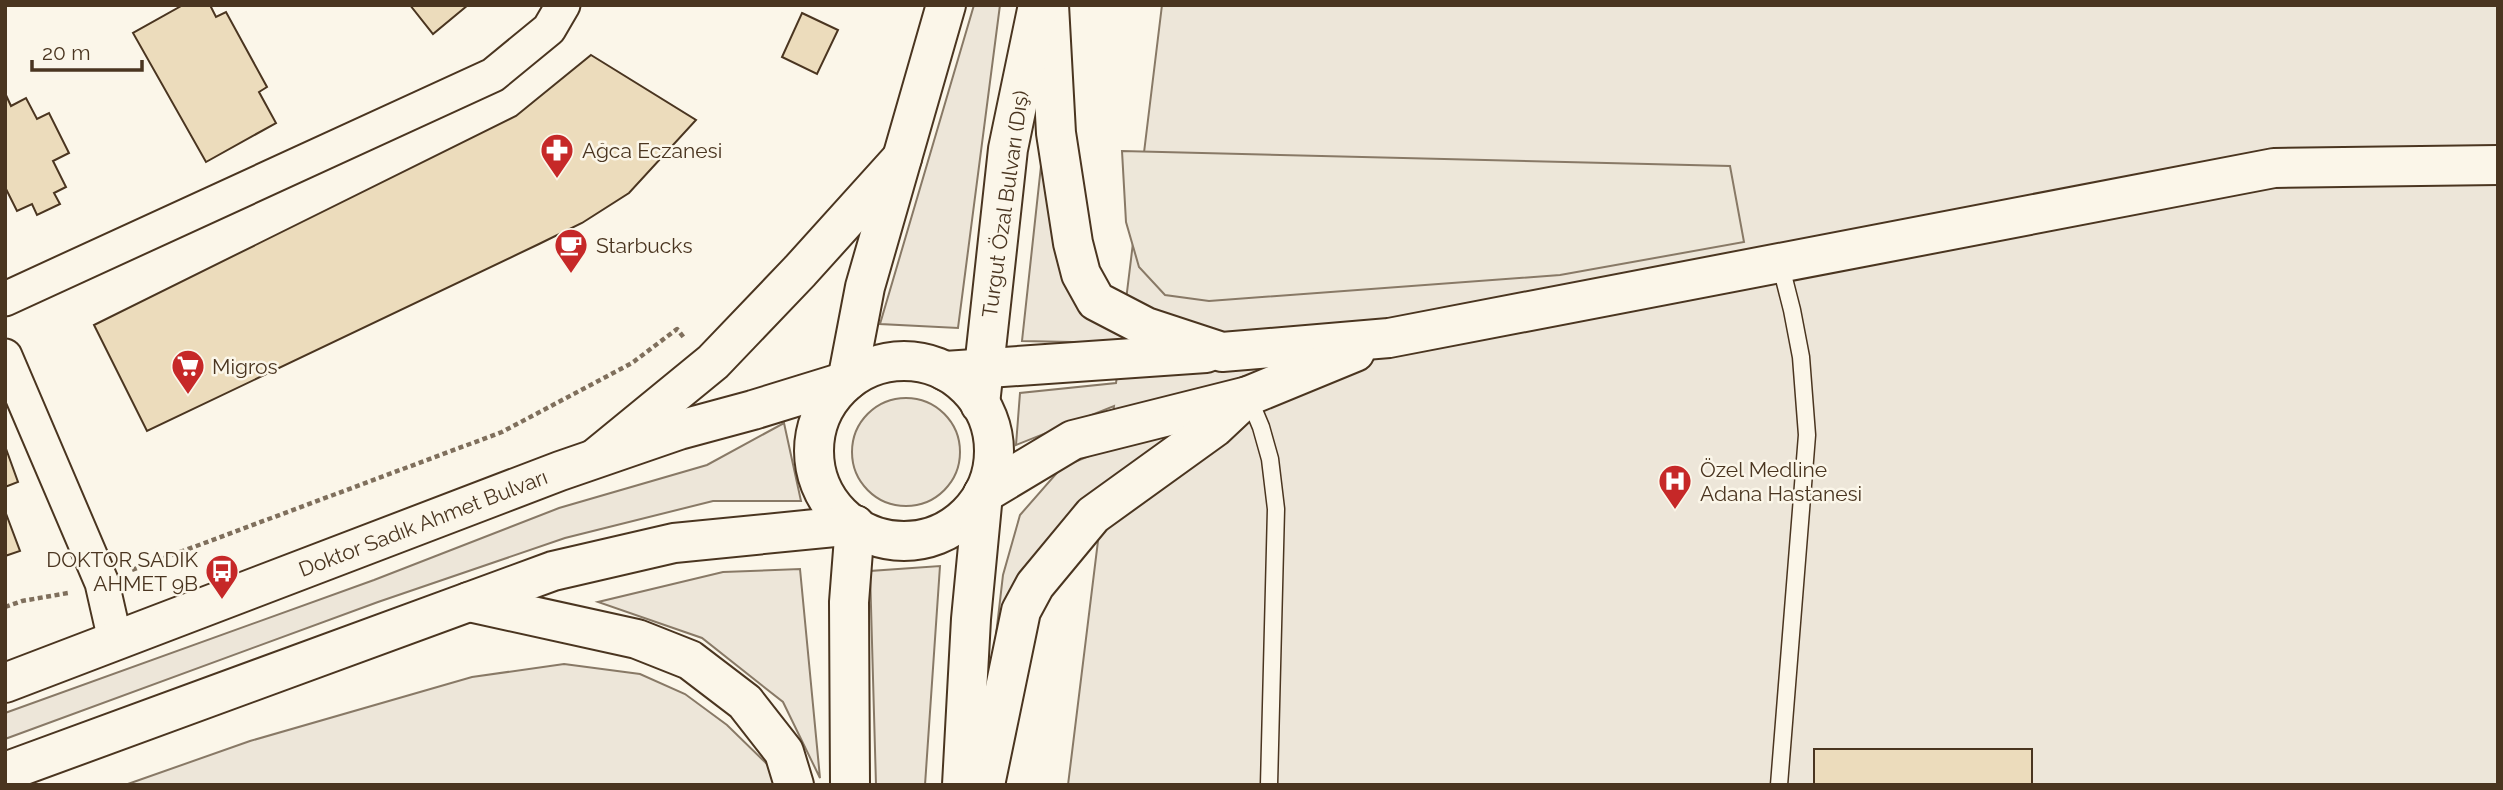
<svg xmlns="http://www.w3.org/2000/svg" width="2503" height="790" font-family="Raleway,sans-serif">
<rect width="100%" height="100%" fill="#fbf6e9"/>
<!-- green -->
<g fill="#ede6d9" stroke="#887966" stroke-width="2">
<polygon points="974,5 1000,5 958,328 880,324"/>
<polygon points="1162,5 2498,5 2498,785 1068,785 1104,492 991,678 1003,575 1020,515 1062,467 1109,448 1114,406 1016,445 1020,393 1116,383 1122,343 1022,341 1045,129 1122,333"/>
<circle cx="906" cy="452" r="54"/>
<polygon points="784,423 801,501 713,501 565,538 378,602 5,739 5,713 374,580 559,508 707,465"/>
<polygon points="940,566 925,785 876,785 870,571"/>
<polygon points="800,569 820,778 783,702 702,638 598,602 723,572"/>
<polygon points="564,664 640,674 685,694 727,725 769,766 774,785 125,785 250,741 472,677"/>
</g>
<!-- parking -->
<polygon fill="#ede7d9" stroke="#887966" stroke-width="2" points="1122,151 1730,166 1744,242 1560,275 1209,301 1165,295 1139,267 1126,222"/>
<!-- building -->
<g fill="#ecdcbc" stroke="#4a3520" stroke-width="2">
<polygon points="183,5 210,5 216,17 226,12 267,87 259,92 276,123 206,162 133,33"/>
<polygon points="410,5 468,5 433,34"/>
<polygon points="802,13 838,30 817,74 782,57"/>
<polygon points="591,55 696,120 629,193 582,223 539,244 147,431 94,325 516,116"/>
<polygon points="5,93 11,106 26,98 37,119 49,113 69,153 53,161 66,187 54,193 60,204 37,215 32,204 17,211 5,187"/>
<polygon points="5,446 18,482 5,487"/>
<polygon points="5,511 20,551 5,556"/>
<rect x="1814" y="749" width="218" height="36"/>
</g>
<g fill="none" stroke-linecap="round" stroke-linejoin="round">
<defs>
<g id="service">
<polyline points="1248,396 1261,427 1270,459 1276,509 1269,785"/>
<polyline points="1779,785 1807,435 1801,357 1792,310 1780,263"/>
</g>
<g id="minor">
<polyline points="5,299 493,75 549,29 563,5"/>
<polyline points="5,356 102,583 115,640"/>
</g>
<g id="tertiary">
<polyline points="1049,5 1056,133 1073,243 1081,274 1096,301 1146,327 1222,352 1389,338 2274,168 2498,165"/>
<polyline points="945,371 1206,353"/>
<polyline points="983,494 1073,440 1248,396 1355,352"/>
<polyline points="985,785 1021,611 1035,585 1093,515 1215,427 1248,396"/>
</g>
<g id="secondary">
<polyline points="847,381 865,287 946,5"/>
<polyline points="980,404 1008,149 1038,5"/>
<polyline points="597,457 713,362 800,271 902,158"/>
</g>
<g id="primary">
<circle cx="904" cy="451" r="90"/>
<polyline points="469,602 637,639 690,660 745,702 784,752 794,785"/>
<polyline points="5,683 560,471 679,430 753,410 847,381"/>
<polyline points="5,772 553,571 674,543 855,525"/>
<polyline points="850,785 849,602 855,525"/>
<polyline points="962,785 971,619 983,494"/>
</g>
</defs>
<!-- service casing -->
<use href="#service" stroke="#4a3520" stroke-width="19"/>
<!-- minor casing -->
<use href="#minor" stroke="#4a3520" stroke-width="37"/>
<!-- tertiary casing -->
<use href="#tertiary" stroke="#4a3520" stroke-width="42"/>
<!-- secondary casing -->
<use href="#secondary" stroke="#4a3520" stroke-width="42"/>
<!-- primary casing -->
<use href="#primary" stroke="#4a3520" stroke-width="42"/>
<!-- path -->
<g stroke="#7f6f5c" stroke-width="4.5" stroke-dasharray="5 3.5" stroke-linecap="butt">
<polyline points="132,570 502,432 632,363 677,329 685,339"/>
<polyline points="5,607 22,601 68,593"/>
</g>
<!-- service -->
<use href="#service" stroke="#fbf6e9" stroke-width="16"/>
<!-- minor -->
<use href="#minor" stroke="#fbf6e9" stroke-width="33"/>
<!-- tertiary -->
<use href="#tertiary" stroke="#fbf6e9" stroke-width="38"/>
<!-- secondary -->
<use href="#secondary" stroke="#fbf6e9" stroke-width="38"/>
<!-- primary -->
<use href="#primary" stroke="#fbf6e9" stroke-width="38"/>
</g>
<!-- icons -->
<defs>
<symbol id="pharmacy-pin" viewBox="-11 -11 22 30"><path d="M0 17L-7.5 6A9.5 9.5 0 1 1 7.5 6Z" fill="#c62828" stroke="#fbf6e9"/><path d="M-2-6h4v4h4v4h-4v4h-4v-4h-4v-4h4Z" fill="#fff"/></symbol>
<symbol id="cafe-pin" viewBox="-11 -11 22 30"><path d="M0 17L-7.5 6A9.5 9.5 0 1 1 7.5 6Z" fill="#c62828" stroke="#fbf6e9"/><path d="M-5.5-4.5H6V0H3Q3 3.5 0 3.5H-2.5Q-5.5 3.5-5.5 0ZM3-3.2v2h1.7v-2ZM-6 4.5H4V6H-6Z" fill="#fff"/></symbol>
<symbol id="supermarket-pin" viewBox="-11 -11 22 30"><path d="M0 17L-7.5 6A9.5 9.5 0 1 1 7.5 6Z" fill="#c62828" stroke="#fbf6e9"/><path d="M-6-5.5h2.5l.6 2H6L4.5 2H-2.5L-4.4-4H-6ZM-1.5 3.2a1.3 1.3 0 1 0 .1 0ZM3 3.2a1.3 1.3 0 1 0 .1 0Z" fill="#fff"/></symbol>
<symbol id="hospital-pin" viewBox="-11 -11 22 30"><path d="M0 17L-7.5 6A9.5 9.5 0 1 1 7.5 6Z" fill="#c62828" stroke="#fbf6e9"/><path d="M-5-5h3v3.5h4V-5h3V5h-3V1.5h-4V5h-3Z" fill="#fff"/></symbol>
<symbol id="bus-pin" viewBox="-11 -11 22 30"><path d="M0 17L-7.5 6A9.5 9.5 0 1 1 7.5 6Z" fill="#c62828" stroke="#fbf6e9"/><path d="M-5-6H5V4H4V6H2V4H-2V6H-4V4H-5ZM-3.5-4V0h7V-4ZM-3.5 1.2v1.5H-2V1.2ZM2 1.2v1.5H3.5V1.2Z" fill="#fff"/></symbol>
</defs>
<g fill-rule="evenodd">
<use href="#pharmacy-pin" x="538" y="131" width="38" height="52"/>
<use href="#cafe-pin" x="552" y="226" width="38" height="52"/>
<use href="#supermarket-pin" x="169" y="347" width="38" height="52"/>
<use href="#hospital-pin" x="1656" y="462" width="38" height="52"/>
<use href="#bus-pin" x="203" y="552" width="38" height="52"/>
</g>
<g text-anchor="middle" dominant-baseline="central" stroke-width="5" stroke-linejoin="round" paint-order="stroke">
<!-- poi labels -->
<g font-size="21" fill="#4a3520" stroke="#fbf6e9" text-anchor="start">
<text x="582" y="150">Ağca Eczanesi</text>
<text x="596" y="245">Starbucks</text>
<text x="212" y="366">Migros</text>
<text x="1700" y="469">Özel Medline<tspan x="1700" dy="24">Adana Hastanesi</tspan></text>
<text x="198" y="559" text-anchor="end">DOKTOR SADIK<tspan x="198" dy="24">AHMET 9B</tspan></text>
</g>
<!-- street labels -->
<g font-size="21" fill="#4a3520" stroke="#fbf6e9">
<text transform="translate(1005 204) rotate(-82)">Turgut Özal Bulvarı (Dış)</text>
<text transform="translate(423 523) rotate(-21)">Doktor Sadık Ahmet Bulvarı</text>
</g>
</g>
<!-- border -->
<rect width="2503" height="790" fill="none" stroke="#4a3520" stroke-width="14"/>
<!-- scale -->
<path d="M32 60v10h110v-10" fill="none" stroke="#4a3520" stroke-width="3.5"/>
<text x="42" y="60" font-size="21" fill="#4a3520" stroke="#fbf6e9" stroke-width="5" paint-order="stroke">20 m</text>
</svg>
